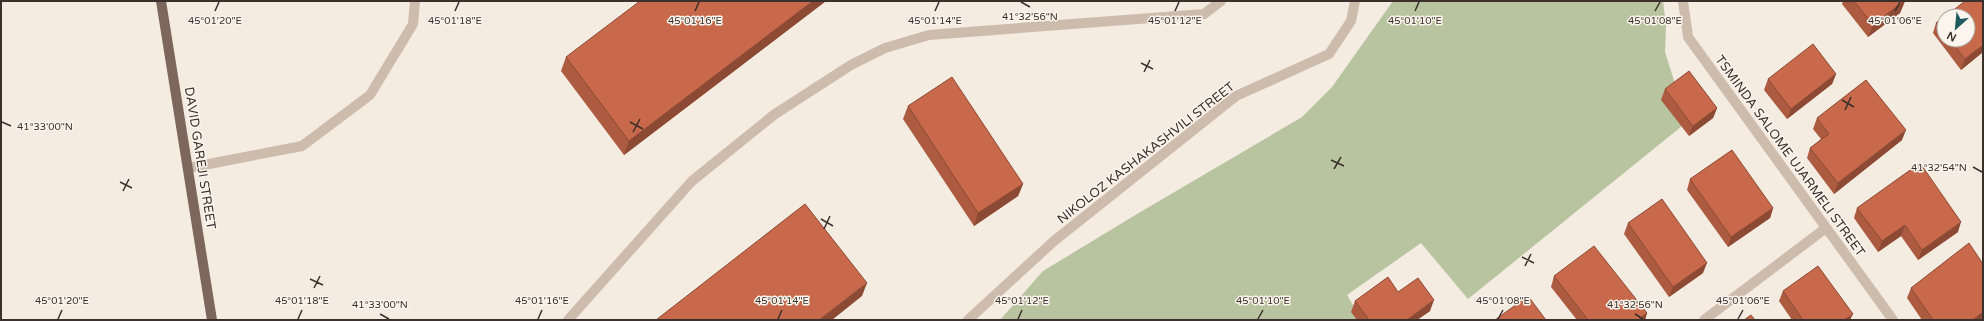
<svg xmlns="http://www.w3.org/2000/svg" width="1984" height="321" font-family="'Varela Round',sans-serif">
<rect width="100%" height="100%" fill="#f4ebe1"/>
<!-- green -->
<polygon fill="#b8c4a0" points="1393,1 1663,1 1666,26 1665,52 1687,122 1468,299 1421,243 1347,295 1362,320 1000,320 1043,271 1137,214 1302,117 1332,87"/>
<g fill="none" stroke-linecap="round" stroke-linejoin="round">
<!-- minor -->
<g stroke="#cdbbac" stroke-width="10">
<polyline points="1683,1 1688,37 1893,320"/>
<polyline points="188,168 302,146 370,95 413,24 415,1"/>
<polyline points="568,320 692,181 775,114 851,65 885,48 929,35 1204,14 1221,1"/>
<polyline points="968,320 1054,241 1236,96 1329,54 1351,21 1355,1"/>
<polyline points="1704,320 1826,228"/>
</g>
<!-- major -->
<polyline stroke="#7d675c" stroke-width="10" points="161,1 212,320"/>
</g>
<!-- wall -->
<g fill="#ac5a40">
<polygon points="826,1 624,155 561,71 566,57"/>
<polygon points="1843,1 1905,1 1900,13 1868,37 1842,4"/>
<polygon points="1944,17 1944,40 1968,40 1983,52 1961,70 1933,33 1936,23"/>
<polygon points="1836,74 1832,84 1787,119 1764,90 1768,79"/>
<polygon points="1665,89 1717,108 1713,118 1689,136 1661,100"/>
<polygon points="908,106 1023,184 1018,196 974,226 903,119"/>
<polygon points="1817,118 1902,140 1834,194 1807,158 1810,148 1821,139 1813,129"/>
<polygon points="1690,179 1773,208 1770,218 1728,247 1687,190"/>
<polygon points="1857,208 1958,232 1918,260 1901,236 1878,252 1854,218"/>
<polygon points="1628,223 1703,273 1669,297 1624,234"/>
<polygon points="1983,264 1983,320 1922,320 1907,298 1911,288"/>
<polygon points="1554,276 1647,313 1645,320 1577,320 1551,287"/>
<polygon points="1783,291 1850,320 1792,320 1779,301"/>
<polygon points="1398,292 1430,311 1417,320 1357,320 1351,312 1355,301"/>
</g>
<!-- shaded-wall -->
<g fill="#8c4a34">
<polygon points="813,1 826,1 624,155 629,141"/>
<polygon points="1904,1 1905,1 1900,13 1868,37 1873,25"/>
<polygon points="1983,45 1983,52 1961,70 1965,59"/>
<polygon points="1836,74 1832,84 1787,119 1791,109"/>
<polygon points="1717,108 1713,118 1689,136 1693,126"/>
<polygon points="1906,130 1902,140 1834,194 1838,183"/>
<polygon points="1023,184 1018,196 974,226 978,213"/>
<polygon points="1773,208 1770,218 1728,247 1731,237"/>
<polygon points="1961,222 1958,232 1918,260 1922,250"/>
<polygon points="1905,225 1901,236 1878,252 1882,241"/>
<polygon points="1707,263 1703,273 1669,297 1673,287"/>
<polygon points="867,283 862,296 832,320 819,320"/>
<polygon points="1434,300 1430,311 1417,320 1407,320"/>
<polygon points="1983,312 1983,320 1973,320"/>
<polygon points="1647,313 1645,320 1638,320"/>
<polygon points="1853,314 1850,320 1844,320"/>
</g>
<!-- building -->
<g fill="#c8694b" stroke="#8c4a34">
<polygon points="640,1 813,1 629,141 566,57"/>
<polygon points="1854,1 1904,1 1873,25"/>
<polygon points="1965,1 1983,1 1983,45 1965,59 1950,40 1968,40 1968,16 1946,16"/>
<polygon points="1944,17 1944,33 1936,23"/>
<polygon points="1813,44 1836,74 1791,109 1768,79"/>
<polygon points="1689,71 1717,108 1693,126 1665,89"/>
<polygon points="952,77 1023,184 978,213 908,106"/>
<polygon points="1866,80 1906,130 1838,183 1810,148 1829,134 1817,118"/>
<polygon points="1732,150 1773,208 1731,237 1690,179"/>
<polygon points="1920,163 1961,222 1922,250 1905,225 1882,241 1857,208"/>
<polygon points="1662,199 1707,263 1673,287 1628,223"/>
<polygon points="805,204 867,283 819,320 656,320"/>
<polygon points="1969,243 1983,264 1983,312 1973,320 1933,320 1911,288"/>
<polygon points="1594,246 1647,313 1638,320 1588,320 1554,276"/>
<polygon points="1818,266 1853,314 1844,320 1803,320 1783,291"/>
<polygon points="1388,277 1398,292 1418,278 1434,300 1407,320 1369,320 1355,301"/>
<polygon points="1528,296 1546,320 1495,320"/>
<polygon points="1751,315 1755,320 1744,320"/>
</g>
<!-- ticks -->
<path fill="none" stroke="#3b302b" stroke-width="1.5" d="M 1021,2 L 1030,7M 215,11 L 219,2M 455,11 L 459,2M 695,11 L 699,2M 935,11 L 939,2M 1175,11 L 1179,2M 1415,11 L 1419,2M 1655,11 L 1660,2M 1895,11 L 1900,2M 1141,63 L 1153,69M 1144,72 L 1150,60M 1842,100 L 1854,107M 1845,110 L 1851,97M 2,122 L 11,126M 630,122 L 643,129M 633,132 L 640,119M 1331,160 L 1344,166M 1973,167 L 1982,172M 1334,169 L 1341,157M 120,182 L 132,188M 123,191 L 129,179M 821,219 L 833,226M 824,229 L 830,216M 1522,257 L 1534,263M 1525,266 L 1531,254M 310,279 L 323,285M 314,288 L 320,276M 380,314 L 389,319M 1635,314 L 1643,319M 58,319 L 62,310M 298,319 L 302,310M 538,319 L 542,310M 778,319 L 782,310M 1018,319 L 1022,310M 1258,319 L 1263,310M 1498,319 L 1503,310M 1738,319 L 1743,310"/>
<g text-anchor="middle" dominant-baseline="central" stroke-width="3" stroke-linejoin="round" paint-order="stroke">
<!-- street labels -->
<g font-size="13" fill="#3b302b" stroke="#fbf5ee">
<text transform="translate(1146 153) rotate(-38)">NIKOLOZ KASHAKASHVILI STREET</text>
<text transform="translate(1790 156) rotate(54)">TSMINDA SALOME UJARMELI STREET</text>
<text transform="translate(200 158) rotate(81)">DAVID GAREJI STREET</text>
</g>
</g>
<g font-size="10" text-anchor="middle" fill="#3b302b" stroke="#fbf5ee" stroke-width="3" stroke-linejoin="round" paint-order="stroke">
<text x="1030" y="20">41°32'56"N</text>
<text x="215" y="24">45°01'20"E</text>
<text x="455" y="24">45°01'18"E</text>
<text x="695" y="24">45°01'16"E</text>
<text x="935" y="24">45°01'14"E</text>
<text x="1175" y="24">45°01'12"E</text>
<text x="1415" y="24">45°01'10"E</text>
<text x="1655" y="24">45°01'08"E</text>
<text x="1895" y="24">45°01'06"E</text>
<text x="45" y="130">41°33'00"N</text>
<text x="1939" y="171">41°32'54"N</text>
<text x="62" y="304">45°01'20"E</text>
<text x="302" y="304">45°01'18"E</text>
<text x="542" y="304">45°01'16"E</text>
<text x="782" y="304">45°01'14"E</text>
<text x="1022" y="304">45°01'12"E</text>
<text x="1263" y="304">45°01'10"E</text>
<text x="1503" y="304">45°01'08"E</text>
<text x="1743" y="304">45°01'06"E</text>
<text x="380" y="308">41°33'00"N</text>
<text x="1635" y="308">41°32'56"N</text>
</g>
<!-- border -->
<rect width="1984" height="321" fill="none" stroke="#3b302b" stroke-width="4"/>
<!-- north arrow -->
<g transform="translate(1956 28) rotate(207)"><circle r="19" fill="#fbf5ee" stroke="#aea6a0"/>
<path d="M0-3L7 15L0 10L-7 15Z" fill="#1f5a5e"/>
<text y="-6" font-size="11" font-weight="bold" text-anchor="middle" fill="#3b302b">N</text>
</g>
</svg>
